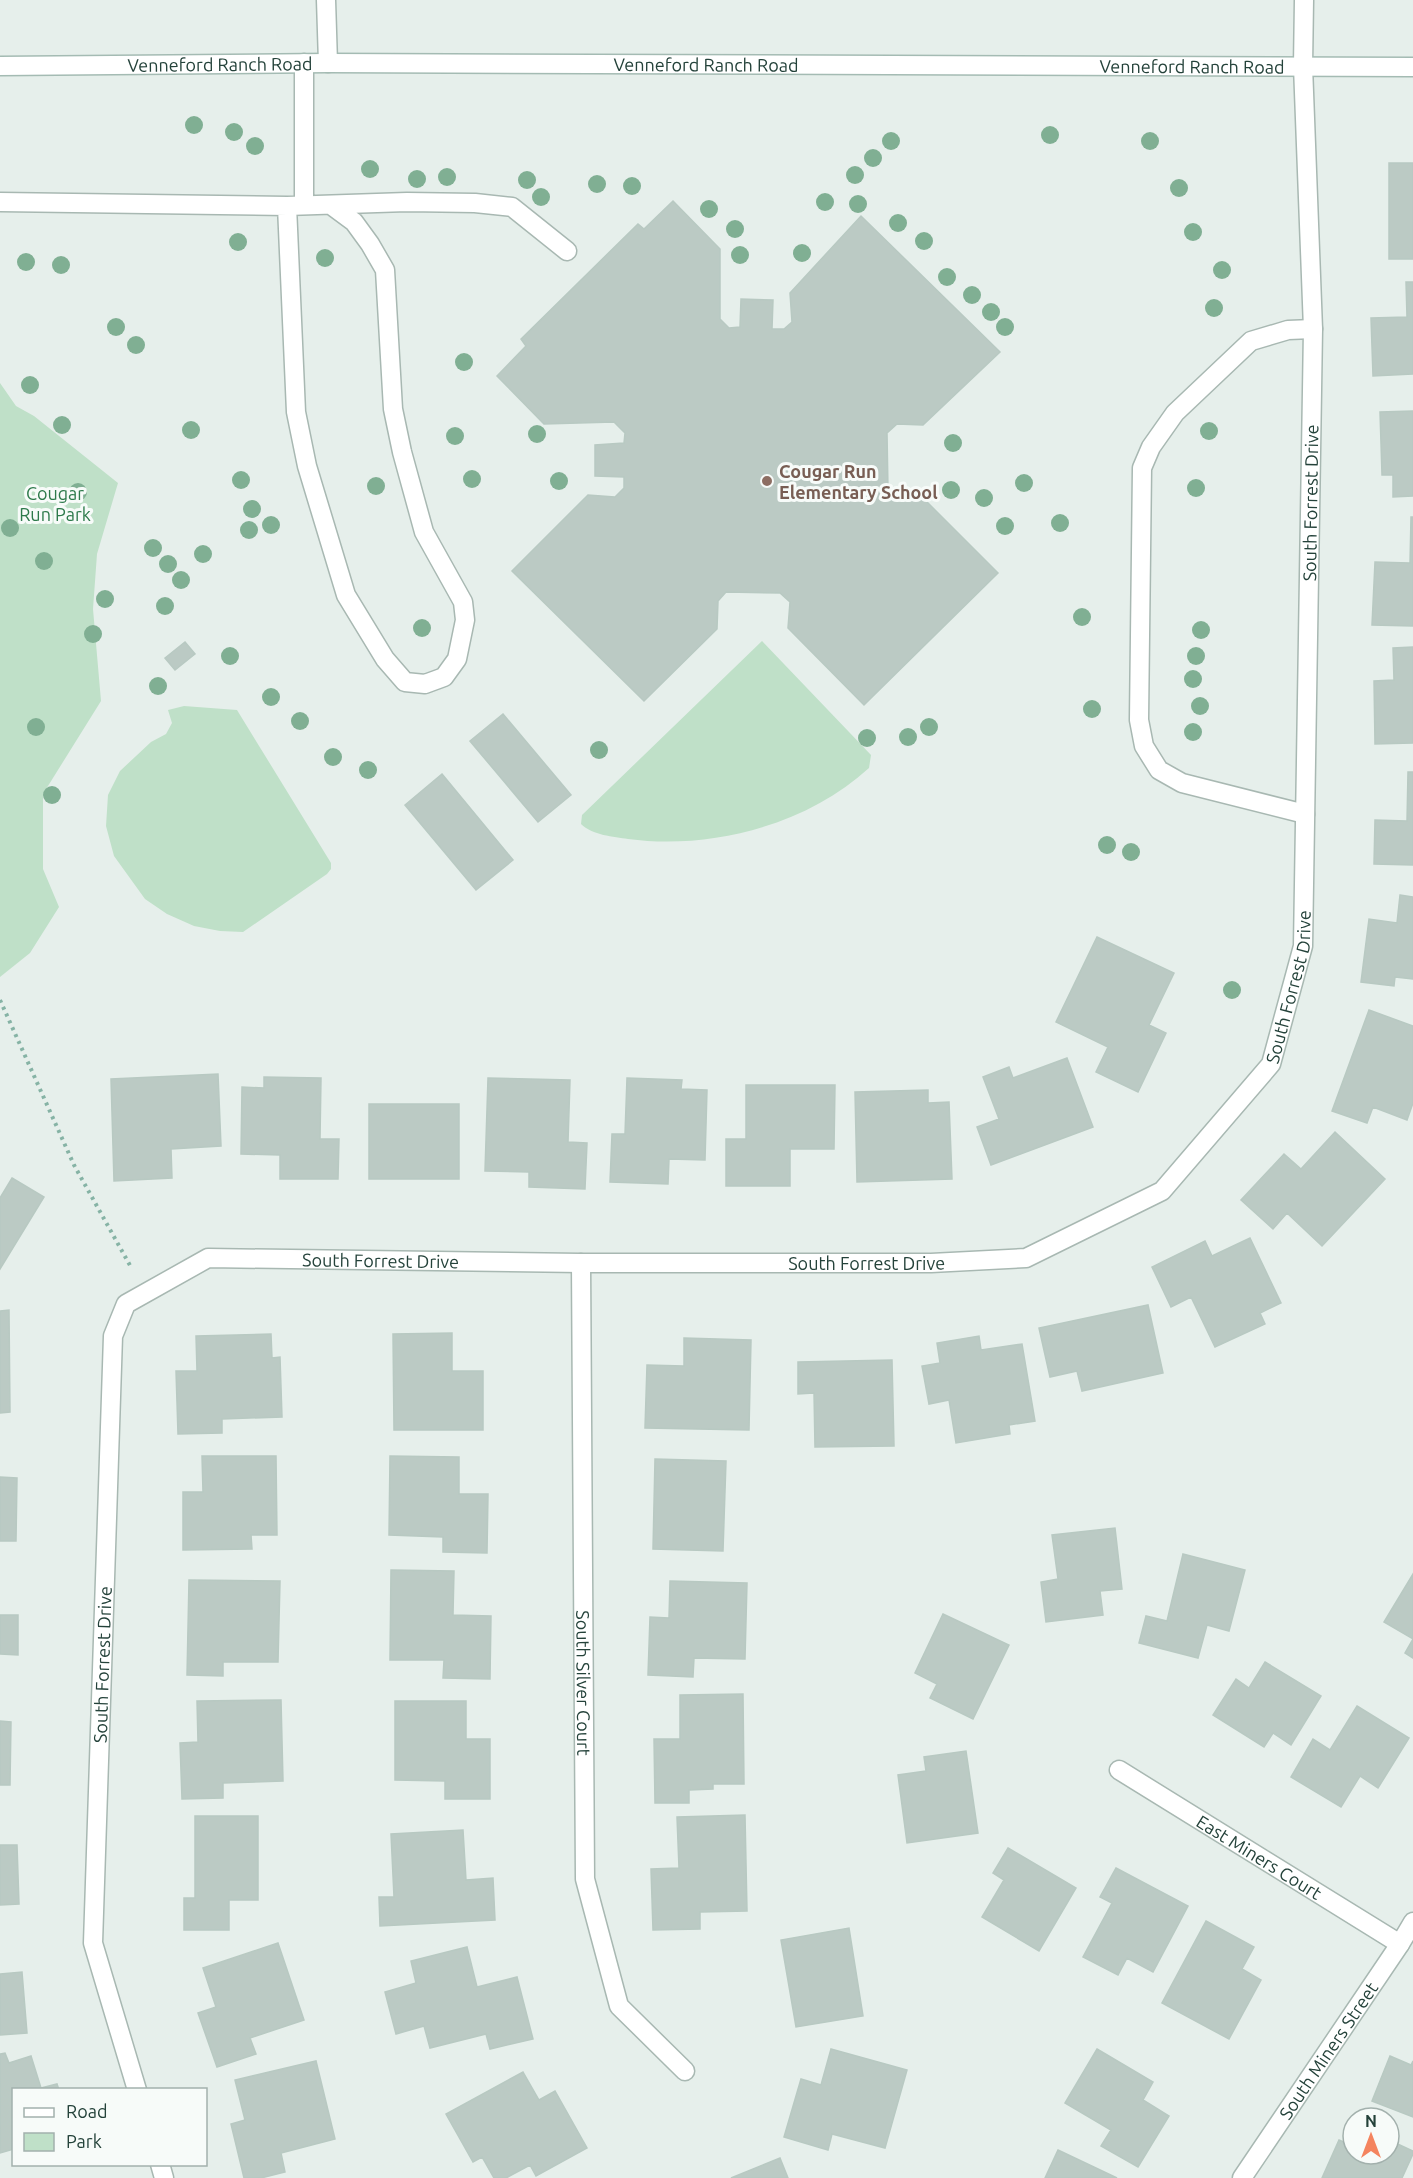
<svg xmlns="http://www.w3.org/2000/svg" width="1413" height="2178" font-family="Ubuntu,sans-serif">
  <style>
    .green { fill: #bfe0c8 }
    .building { fill: #bbcac4; stroke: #b8c9c2; stroke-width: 1.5 }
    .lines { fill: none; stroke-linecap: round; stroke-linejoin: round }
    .lane-casing { stroke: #a8b8b2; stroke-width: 21 }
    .street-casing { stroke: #a8b8b2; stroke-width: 21 }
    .secondary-casing { stroke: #a4bbb3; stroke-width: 21 }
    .path { stroke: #86b3a5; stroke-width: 4; stroke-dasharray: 3 4.5; stroke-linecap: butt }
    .lane { stroke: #fff; stroke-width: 18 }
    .street { stroke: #fff; stroke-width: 18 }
    .secondary { stroke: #fff; stroke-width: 18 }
    .tree { fill: #80af93 }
    .education-dot { fill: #8d6e63; stroke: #f7fbf9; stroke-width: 2 }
    .labels { text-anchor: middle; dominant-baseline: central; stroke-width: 6; stroke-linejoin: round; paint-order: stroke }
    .street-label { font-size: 18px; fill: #24423a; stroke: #f7fbf9 }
    .education-label { font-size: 18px; font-weight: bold; fill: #785e54; stroke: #f7fbf9; text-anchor: start }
    .park-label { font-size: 18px; fill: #2d7a4b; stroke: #f7fbf9 }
  </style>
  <rect width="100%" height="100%" fill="#e6efeb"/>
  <!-- green -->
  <path class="green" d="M0,383L16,406L34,416L118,483L97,554L93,609L101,701L43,794V869L59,907L30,953L0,977Z
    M762,641L871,755L869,768C807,825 711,850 628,839C614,837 592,835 581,824L582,815Z
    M184,706L237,710L331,863V869L327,874L243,932L220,931L194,926L167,914L145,899L114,856L106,826L108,795L120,771L151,742L166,734L172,723L168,710Z"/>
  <!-- building -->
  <path class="building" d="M1389,163H1413V259H1389Z
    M673,201L720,249V319L729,328L740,327L741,299L773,300L772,329H784L792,322L790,293L861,216L1000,352L923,425L897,424L887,433L888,490L898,497L921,496L998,573L864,705L788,628L790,602L780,593L726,592L718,601L717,629L644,701L512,571L588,495L615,497L624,488V477L595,476V445L624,443L625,433L614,422L544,424L497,376L526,346L521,339L638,224L644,229Z
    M1406,282H1413V374L1373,376L1371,318L1407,317Z
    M1413,411V496L1393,497V475H1382L1380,412Z
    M1411,517H1413V626L1372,625L1375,562L1410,563Z
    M185,642L195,654L175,670L165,658Z
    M1413,647V743L1375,744L1374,681L1394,680L1393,648Z
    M503,714L571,795L538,822L470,741Z
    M1408,772H1413V865L1374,864L1375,820L1407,821Z
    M442,774L513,860L476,890L405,805Z
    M1400,895L1413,897V979L1395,977L1394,986L1361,982L1369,919L1397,923Z
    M1097,937L1174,973L1149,1025L1166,1033L1138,1092L1096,1072L1108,1047L1056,1022Z
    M1369,1010L1413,1026V1103L1407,1120L1373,1107L1367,1123L1332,1111Z
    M1067,1058L1093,1127L991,1165L977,1127L999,1119L983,1077L1009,1067L1013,1078Z
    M218,1074L221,1146L171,1149L172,1178L114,1181L111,1079Z
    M264,1077L321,1078L320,1139H339L338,1179H280V1155L241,1154L242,1087L264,1088Z
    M488,1078L570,1080L568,1142L587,1143L585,1189L529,1187V1172L485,1171Z
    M627,1078L682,1080L681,1089L707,1090L705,1160L669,1159L668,1184L610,1182L612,1134H625Z
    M746,1085H835L834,1149H790V1186H726V1139H746Z
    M928,1090V1103L949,1102L952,1179L857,1182L855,1092Z
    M369,1104H459V1179H369Z
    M1335,1132L1385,1179L1322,1246L1287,1213L1273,1229L1241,1200L1284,1154L1301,1169Z
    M12,1178L44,1197L0,1269V1198Z
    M1250,1238L1281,1303L1260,1313L1265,1324L1215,1347L1191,1297L1171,1307L1152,1267L1205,1241L1212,1256Z
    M1148,1305L1163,1373L1082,1391L1077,1371L1050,1377L1039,1328Z
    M9,1310L10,1412L0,1413V1311Z
    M452,1333V1371H483V1430H394L393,1334Z
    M271,1334L272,1358L280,1357L282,1417L222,1419V1433L178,1434L176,1371H197L196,1336Z
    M979,1336L981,1350L1022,1344L1035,1421L1009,1425L1010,1434L956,1443L949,1400L929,1404L922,1366L940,1363L937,1343Z
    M684,1338L751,1340L749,1430L645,1428L647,1365L684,1366Z
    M892,1360L894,1446L815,1447L814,1393L798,1394V1362Z
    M202,1456H276L277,1535H251L252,1549L183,1550V1492H203Z
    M390,1456L459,1457V1494H488L487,1553L443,1552V1537L389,1535Z
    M655,1459L726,1461L723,1551L653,1549Z
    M0,1477L17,1478L16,1541H0Z
    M1115,1528L1122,1589L1100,1591L1103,1615L1046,1622L1041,1582L1058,1579L1052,1535Z
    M1183,1554L1245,1570L1229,1631L1207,1625L1198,1658L1139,1643L1146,1616L1167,1621Z
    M391,1570L454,1571L453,1615L491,1616L490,1679L443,1678L444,1660H390Z
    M1413,1574V1639L1384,1622Z
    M189,1580L280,1581L278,1662H223V1676L187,1675Z
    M670,1581L747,1583L745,1659L694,1658L693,1677L648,1675L650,1617L669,1618Z
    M943,1614L1009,1645L973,1719L930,1698L937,1684L915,1673Z
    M0,1615H18V1655L0,1654Z
    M1413,1639V1658L1405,1653Z
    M1265,1662L1321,1696L1291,1745L1273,1733L1264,1747L1213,1715L1236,1679L1249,1688Z
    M743,1694L744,1784H713V1789L689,1790V1803H655L654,1739H680V1695Z
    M281,1700L283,1781L223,1783V1798L182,1799L180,1743L198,1742L197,1701Z
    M395,1701H466V1739H490V1799H445V1781L395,1780Z
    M1357,1706L1409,1738L1378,1788L1360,1776L1341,1807L1291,1777L1313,1739L1330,1750Z
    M0,1721L11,1722L10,1785H0Z
    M966,1751L978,1833L907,1843L898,1775L926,1771L924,1757Z
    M745,1815L747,1911L700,1912V1929L653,1930L651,1869L679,1868L677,1817Z
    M195,1816H258V1900H229V1930H184V1898H195Z
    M463,1830L466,1880L493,1878L495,1920L380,1926L379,1897H394L391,1834Z
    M0,1845H17L19,1904L0,1905Z
    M1008,1848L1076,1888L1039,1951L982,1917L1004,1880L993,1873Z
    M1116,1868L1188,1906L1153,1972L1127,1958L1118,1975L1083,1957L1112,1903L1100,1897Z
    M1206,1921L1254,1947L1242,1969L1261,1980L1229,2039L1162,2003Z
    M849,1928L863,2016L796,2027L781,1940Z
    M278,1943L304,2020L250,2038L256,2054L217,2067L198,2013L216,2007L203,1968Z
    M467,1947L477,1987L517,1977L533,2039L490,2049L486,2034L430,2048L424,2026L396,2034L385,1992L416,1983L411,1961Z
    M22,1972L27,2033L0,2035V1974Z
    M831,2049L907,2070L885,2148L832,2134L828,2150L784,2137L801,2079L821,2085Z
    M1097,2049L1153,2082L1143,2100L1169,2116L1138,2167L1101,2146L1111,2130L1065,2103Z
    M5,2053L9,2063L31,2056L41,2088L57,2084L59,2090H14V2149L0,2153V2054Z
    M1390,2056L1411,2065L1413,2061V2117L1372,2101Z
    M316,2061L335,2139L281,2153L285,2172L261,2178H244L231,2124L245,2120L235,2080Z
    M523,2072L539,2100L555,2091L587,2148L536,2176L530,2165L506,2178H494L482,2157L473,2162L446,2114Z
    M1339,2140L1353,2146V2154H1389V2140L1413,2151V2154L1402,2178H1322Z
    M1058,2150L1117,2178H1045Z
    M780,2158L788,2178H731Z"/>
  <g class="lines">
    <defs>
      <path id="lane" d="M304,63V205
        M0,202L287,206L407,202L475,203L512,207L567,251
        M287,206L296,412L307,466L346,595L385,659L405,682L425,684L444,677L457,659L465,620L463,602L424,532L402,452L393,409L385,270L370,244L354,222L331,205
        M1305,814L1182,783L1159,770L1144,746L1139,720L1142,468L1151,447L1175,413L1251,341L1288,330L1313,329"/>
      <g id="street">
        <path d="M326,0L328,63"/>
        <path id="s1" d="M581,1263L585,1879L619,2006L685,2071"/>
        <path id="s2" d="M1119,1770L1400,1944"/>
        <path id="s3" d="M137,2090L93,1943L113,1336L126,1304L208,1258L581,1263H931L1026,1258L1162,1191L1271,1064L1303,946L1313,329L1303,66L1304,0"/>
        <path d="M160,2164L164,2178"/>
        <path id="s4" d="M1242,2178L1400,1944L1413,1922"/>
      </g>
      <g id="secondary">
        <path id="s5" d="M0,66L328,63L1413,67"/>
      </g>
    </defs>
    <!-- lane casing -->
    <use href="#lane" class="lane-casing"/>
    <!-- street casing -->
    <use href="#street" class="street-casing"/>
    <!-- secondary casing -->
    <use href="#secondary" class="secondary-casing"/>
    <!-- path -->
    <path class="path" d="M0,1000L74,1165L132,1269"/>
    <!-- lane -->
    <use href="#lane" class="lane"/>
    <!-- street -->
    <use href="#street" class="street"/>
    <!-- secondary -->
    <use href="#secondary" class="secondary"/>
  </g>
  <!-- trees -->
  <g class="tree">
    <circle cx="194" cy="125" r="9"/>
    <circle cx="234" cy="132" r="9"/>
    <circle cx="1050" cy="135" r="9"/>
    <circle cx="891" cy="141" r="9"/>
    <circle cx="1150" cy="141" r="9"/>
    <circle cx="255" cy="146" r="9"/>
    <circle cx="873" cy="158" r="9"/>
    <circle cx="370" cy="169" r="9"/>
    <circle cx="855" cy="175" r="9"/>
    <circle cx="447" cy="177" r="9"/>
    <circle cx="417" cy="179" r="9"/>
    <circle cx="527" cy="180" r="9"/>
    <circle cx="597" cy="184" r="9"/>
    <circle cx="632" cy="186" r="9"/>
    <circle cx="1179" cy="188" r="9"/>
    <circle cx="541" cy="197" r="9"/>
    <circle cx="825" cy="202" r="9"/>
    <circle cx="858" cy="204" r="9"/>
    <circle cx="709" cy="209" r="9"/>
    <circle cx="898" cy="223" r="9"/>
    <circle cx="735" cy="229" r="9"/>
    <circle cx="1193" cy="232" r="9"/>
    <circle cx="924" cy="241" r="9"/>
    <circle cx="238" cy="242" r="9"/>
    <circle cx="802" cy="253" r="9"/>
    <circle cx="740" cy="255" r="9"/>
    <circle cx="325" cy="258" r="9"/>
    <circle cx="26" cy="262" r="9"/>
    <circle cx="61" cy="265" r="9"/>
    <circle cx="1222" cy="270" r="9"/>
    <circle cx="947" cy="277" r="9"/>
    <circle cx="972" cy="295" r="9"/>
    <circle cx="1214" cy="308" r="9"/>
    <circle cx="991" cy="312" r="9"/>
    <circle cx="116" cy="327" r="9"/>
    <circle cx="1005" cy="327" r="9"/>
    <circle cx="136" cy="345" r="9"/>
    <circle cx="464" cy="362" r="9"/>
    <circle cx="30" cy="385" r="9"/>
    <circle cx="62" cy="425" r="9"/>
    <circle cx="191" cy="430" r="9"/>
    <circle cx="1209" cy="431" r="9"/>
    <circle cx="537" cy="434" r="9"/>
    <circle cx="455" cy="436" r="9"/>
    <circle cx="953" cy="443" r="9"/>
    <circle cx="472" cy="479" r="9"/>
    <circle cx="241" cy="480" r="9"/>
    <circle cx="559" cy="481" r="9"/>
    <circle cx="1024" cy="483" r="9"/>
    <circle cx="376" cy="486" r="9"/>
    <circle cx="1196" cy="488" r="9"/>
    <circle cx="951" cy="490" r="9"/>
    <circle cx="78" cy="492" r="9"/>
    <circle cx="984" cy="498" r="9"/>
    <circle cx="252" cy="509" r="9"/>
    <circle cx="1060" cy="523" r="9"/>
    <circle cx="271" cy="525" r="9"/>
    <circle cx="1005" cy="526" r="9"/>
    <circle cx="10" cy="528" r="9"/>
    <circle cx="249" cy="530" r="9"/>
    <circle cx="153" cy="548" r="9"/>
    <circle cx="203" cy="554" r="9"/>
    <circle cx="44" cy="561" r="9"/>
    <circle cx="168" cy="564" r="9"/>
    <circle cx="181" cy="580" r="9"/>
    <circle cx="105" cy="599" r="9"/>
    <circle cx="165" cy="606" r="9"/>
    <circle cx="1082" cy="617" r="9"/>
    <circle cx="422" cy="628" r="9"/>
    <circle cx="1201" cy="630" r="9"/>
    <circle cx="93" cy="634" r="9"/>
    <circle cx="230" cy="656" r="9"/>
    <circle cx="1196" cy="656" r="9"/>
    <circle cx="1193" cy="679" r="9"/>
    <circle cx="158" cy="686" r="9"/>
    <circle cx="271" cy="697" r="9"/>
    <circle cx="1200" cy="706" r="9"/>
    <circle cx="1092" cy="709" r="9"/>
    <circle cx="300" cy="721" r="9"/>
    <circle cx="36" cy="727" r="9"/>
    <circle cx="929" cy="727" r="9"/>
    <circle cx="1193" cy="732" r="9"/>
    <circle cx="908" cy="737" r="9"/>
    <circle cx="867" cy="738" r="9"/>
    <circle cx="599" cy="750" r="9"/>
    <circle cx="333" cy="757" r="9"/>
    <circle cx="368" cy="770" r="9"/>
    <circle cx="52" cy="795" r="9"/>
    <circle cx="1107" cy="845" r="9"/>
    <circle cx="1131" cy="852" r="9"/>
    <circle cx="1232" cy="990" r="9"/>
  </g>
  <!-- markers -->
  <circle class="education-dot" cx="767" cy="481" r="6"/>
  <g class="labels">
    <!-- street labels -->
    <g class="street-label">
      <text stroke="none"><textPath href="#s5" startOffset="220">Venneford Ranch Road</textPath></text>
      <text stroke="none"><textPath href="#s5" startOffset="706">Venneford Ranch Road</textPath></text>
      <text stroke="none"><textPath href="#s5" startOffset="1192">Venneford Ranch Road</textPath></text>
      <text stroke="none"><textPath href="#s3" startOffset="2592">South Forrest Drive</textPath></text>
      <text stroke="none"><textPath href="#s3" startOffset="2106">South Forrest Drive</textPath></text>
      <text stroke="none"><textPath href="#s3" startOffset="1062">South Forrest Drive</textPath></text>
      <text stroke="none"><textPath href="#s3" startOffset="1548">South Forrest Drive</textPath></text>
      <text stroke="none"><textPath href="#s3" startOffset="432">South Forrest Drive</textPath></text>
      <text stroke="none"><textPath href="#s1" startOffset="420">South Silver Court</textPath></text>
      <text stroke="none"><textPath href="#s2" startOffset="165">East Miners Court</textPath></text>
      <text stroke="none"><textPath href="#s4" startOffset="154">South Miners Street</textPath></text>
    </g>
    <!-- education labels -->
    <g class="education-label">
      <text x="779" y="471">Cougar Run<tspan x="779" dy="21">Elementary School</tspan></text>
    </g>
    <!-- park labels -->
    <g class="park-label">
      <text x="55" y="493">Cougar<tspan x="55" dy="21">Run Park</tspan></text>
    </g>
  </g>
  <!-- legend -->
  <rect x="12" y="2088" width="195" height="78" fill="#f7fbf9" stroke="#a3b1ad" stroke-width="1.5"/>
  <rect x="24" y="2108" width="30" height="9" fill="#ffffff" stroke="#a3b1ad" stroke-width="1.5"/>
  <text x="66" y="2118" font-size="18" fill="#24423a">Road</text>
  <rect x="24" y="2133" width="30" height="18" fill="#bfe0c8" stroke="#a3b1ad" stroke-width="1.5"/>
  <text x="66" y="2148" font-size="18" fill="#24423a">Park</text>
  <!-- north arrow -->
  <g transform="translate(1371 2136)"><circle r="28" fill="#f7fbf9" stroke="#a3b1ad" stroke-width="1.5"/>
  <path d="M0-4.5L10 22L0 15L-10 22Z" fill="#f4845f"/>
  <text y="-9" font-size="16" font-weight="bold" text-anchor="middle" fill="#24423a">N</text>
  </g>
</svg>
